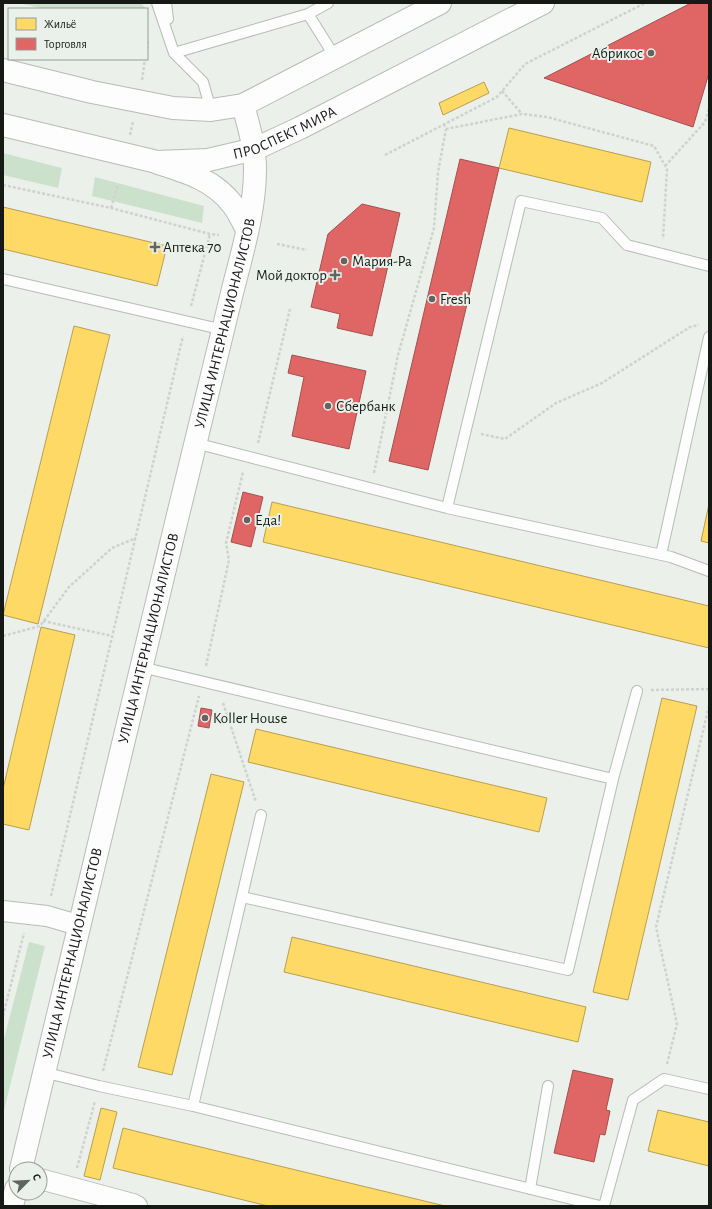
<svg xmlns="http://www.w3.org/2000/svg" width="712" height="1209" font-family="'Alegreya Sans',sans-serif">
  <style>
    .green { fill: #cce1cc }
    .homes { fill: #ffd966; stroke: #b99f4e }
    .shops { fill: #e06666; stroke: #a44f4e }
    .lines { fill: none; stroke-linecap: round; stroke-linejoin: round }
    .service-casing { stroke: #b8bcb8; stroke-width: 12 }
    .minor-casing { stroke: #b8bcb8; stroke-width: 22 }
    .tertiary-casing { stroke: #b8bcb8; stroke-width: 24 }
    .primary-casing { stroke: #b8bcb8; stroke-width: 24 }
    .path { stroke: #d0d1d0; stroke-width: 2.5; stroke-dasharray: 3 2; stroke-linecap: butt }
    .service { stroke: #fcfdfc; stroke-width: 10 }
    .minor { stroke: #fcfdfc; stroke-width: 20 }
    .tertiary { stroke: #fcfdfc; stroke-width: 22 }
    .primary { stroke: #fcfdfc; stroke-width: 22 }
    .poi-dot { fill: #616461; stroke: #eaf1ea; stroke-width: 1.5 }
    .labels { text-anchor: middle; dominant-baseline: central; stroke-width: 4; stroke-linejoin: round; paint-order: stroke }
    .poi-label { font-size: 15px; fill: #171917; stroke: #eaf1ea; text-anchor: start }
    .street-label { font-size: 15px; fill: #171917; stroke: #eaf1ea }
  </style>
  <rect width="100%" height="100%" fill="#ebf0eb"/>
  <!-- green -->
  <path class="green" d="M18,3H141L146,9H45Z
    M3,153L62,168L58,188L3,175Z
    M95,177L204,206L202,223L92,196Z
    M29,942L45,946L3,1114V1043Z"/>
  <!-- homes -->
  <path class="homes" d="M484,82L489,93L443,115L439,103Z
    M509,128L651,162L642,202L499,168Z
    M3,207L167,246L157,286L3,249Z
    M74,326L110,335L38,624L3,615Z
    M272,502L709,606V648L263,542Z
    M709,504V543L701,541Z
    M41,627L75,635L29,830L3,824V789Z
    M662,698L697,706L628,1000L593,992Z
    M256,729L547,798L539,832L248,762Z
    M211,774L244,782L172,1075L138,1067Z
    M292,937L586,1007L578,1042L284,972Z
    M101,1108L117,1112L100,1180L84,1176Z
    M658,1110L709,1122V1166L648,1151Z
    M123,1128L155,1136L445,1206H268L113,1168Z"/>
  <!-- shops -->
  <path class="shops" d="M691,3H709V73L693,127L544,78Z
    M460,159L499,168L428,470L389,461Z
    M362,204L400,213L372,336L337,328L340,314L311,307L328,234Z
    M292,355L366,371L349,449L292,436L304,377L288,373Z
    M243,492L263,497L251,547L231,542Z
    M201,708L212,710L209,728L198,726Z
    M573,1070L613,1079L606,1110L610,1111L605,1135L600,1134L594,1162L554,1153Z"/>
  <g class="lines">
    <defs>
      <path id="service" d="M157,3L174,53L203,82L211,110
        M166,3L168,19
        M308,14L328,3
        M174,53L308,14L335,57
        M3,279L224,330
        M195,443L447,508L671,557L709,571
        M447,508L521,201L602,218L627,245L709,266
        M661,555L709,337
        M141,667L613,779
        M242,897L568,970L613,779L637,691
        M43,1072L99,1086L193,1106L600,1206
        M193,1106L261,815
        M530,1189L548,1086
        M604,1206L633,1100L664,1079L709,1089"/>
      <path id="minor" d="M3,911L47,916L78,925
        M40,1179L133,1204L137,1206"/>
      <g id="tertiary">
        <path d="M158,163C187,172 214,180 233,205C239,213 243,222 247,230"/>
        <path id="s1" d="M21,1169C71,953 124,738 176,523C194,446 214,370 232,293C242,253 255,211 255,169C255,147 249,127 243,105"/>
        <path d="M12,1206L16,1189"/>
      </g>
      <g id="primary">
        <path d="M3,70L92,92L173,108L211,110L243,105L440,3"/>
        <path id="s2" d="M3,125L157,162L208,160L255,149L300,128L543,3"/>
      </g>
    </defs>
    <!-- service casing -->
    <use href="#service" class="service-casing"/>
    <!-- minor casing -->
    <use href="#minor" class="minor-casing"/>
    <!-- tertiary casing -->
    <use href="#tertiary" class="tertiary-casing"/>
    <!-- primary casing -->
    <use href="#primary" class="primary-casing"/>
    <!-- path -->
    <path class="path" d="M147,49L148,42
      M142,80L145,59
      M502,91L522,114
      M444,124L446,129L522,114L547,117L654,146L667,169L663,239
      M130,135L133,122
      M385,155L497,97L525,64L645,3
      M665,166L705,122L709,109
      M3,185L111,208L210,234L219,235
      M111,208L118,184
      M277,244L307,250
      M191,306L210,234
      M481,434L505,439L556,403L602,383L690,327L699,325
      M258,443L290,309
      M374,473L398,355L434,228L438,172L446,129
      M43,621L112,636
      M3,636L40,626L69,587L112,548L136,538
      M206,666L229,560L226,543L243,472
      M651,690L709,689
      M223,703L256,802
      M51,896L183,336
      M3,1016L24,933
      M667,1064L677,1024L656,927L709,706
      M103,1071L199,696
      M77,1168L95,1101"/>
    <!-- service -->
    <use href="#service" class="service"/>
    <!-- minor -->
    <use href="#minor" class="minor"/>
    <!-- tertiary -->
    <use href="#tertiary" class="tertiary"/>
    <!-- primary -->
    <use href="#primary" class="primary"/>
  </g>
  <!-- markers -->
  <g class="poi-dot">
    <circle cx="651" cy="53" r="4"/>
    <path d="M153 241h4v4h4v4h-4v4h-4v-4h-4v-4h4z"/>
    <circle cx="344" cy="261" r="4"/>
    <path d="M333 269h4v4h4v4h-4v4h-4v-4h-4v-4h4z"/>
    <circle cx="432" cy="299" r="4"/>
    <circle cx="328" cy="406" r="4"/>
    <circle cx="247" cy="520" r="4"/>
    <circle cx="205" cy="718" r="4"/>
  </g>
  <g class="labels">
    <!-- poi labels -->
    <g class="poi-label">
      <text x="643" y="53" text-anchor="end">Абрикос</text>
      <text x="163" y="247">Аптека 70</text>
      <text x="352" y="261">Мария-Ра</text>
      <text x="327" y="275" text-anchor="end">Мой доктор</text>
      <text x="440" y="299">Fresh</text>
      <text x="336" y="406">Сбербанк</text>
      <text x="255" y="520">Еда!</text>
      <text x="213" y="718">Koller House</text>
    </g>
    <!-- street labels -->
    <g class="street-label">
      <text stroke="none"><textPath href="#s2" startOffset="291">ПРОСПЕКТ МИРА</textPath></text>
      <text stroke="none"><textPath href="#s1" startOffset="870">УЛИЦА ИНТЕРНАЦИОНАЛИСТОВ</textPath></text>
      <text stroke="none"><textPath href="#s1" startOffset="546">УЛИЦА ИНТЕРНАЦИОНАЛИСТОВ</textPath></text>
      <text stroke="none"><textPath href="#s1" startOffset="222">УЛИЦА ИНТЕРНАЦИОНАЛИСТОВ</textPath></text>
    </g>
  </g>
  <!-- border -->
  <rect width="712" height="1209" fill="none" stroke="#171917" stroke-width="8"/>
  <!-- legend -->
  <rect x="8" y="8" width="140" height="52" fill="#eaf1ea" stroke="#969b96"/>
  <rect x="16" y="18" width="20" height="12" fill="#ffd966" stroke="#969b96"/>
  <text x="44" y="28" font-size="12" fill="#171917">Жильё</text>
  <rect x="16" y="38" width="20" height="12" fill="#e06666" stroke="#969b96"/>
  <text x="44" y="48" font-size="12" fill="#171917">Торговля</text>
  <!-- north arrow -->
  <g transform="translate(28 1181) rotate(66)"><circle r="19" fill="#eaf1ea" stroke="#969b96"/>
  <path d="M0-3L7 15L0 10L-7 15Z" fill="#616461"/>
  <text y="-6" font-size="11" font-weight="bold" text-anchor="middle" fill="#171917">С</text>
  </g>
</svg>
